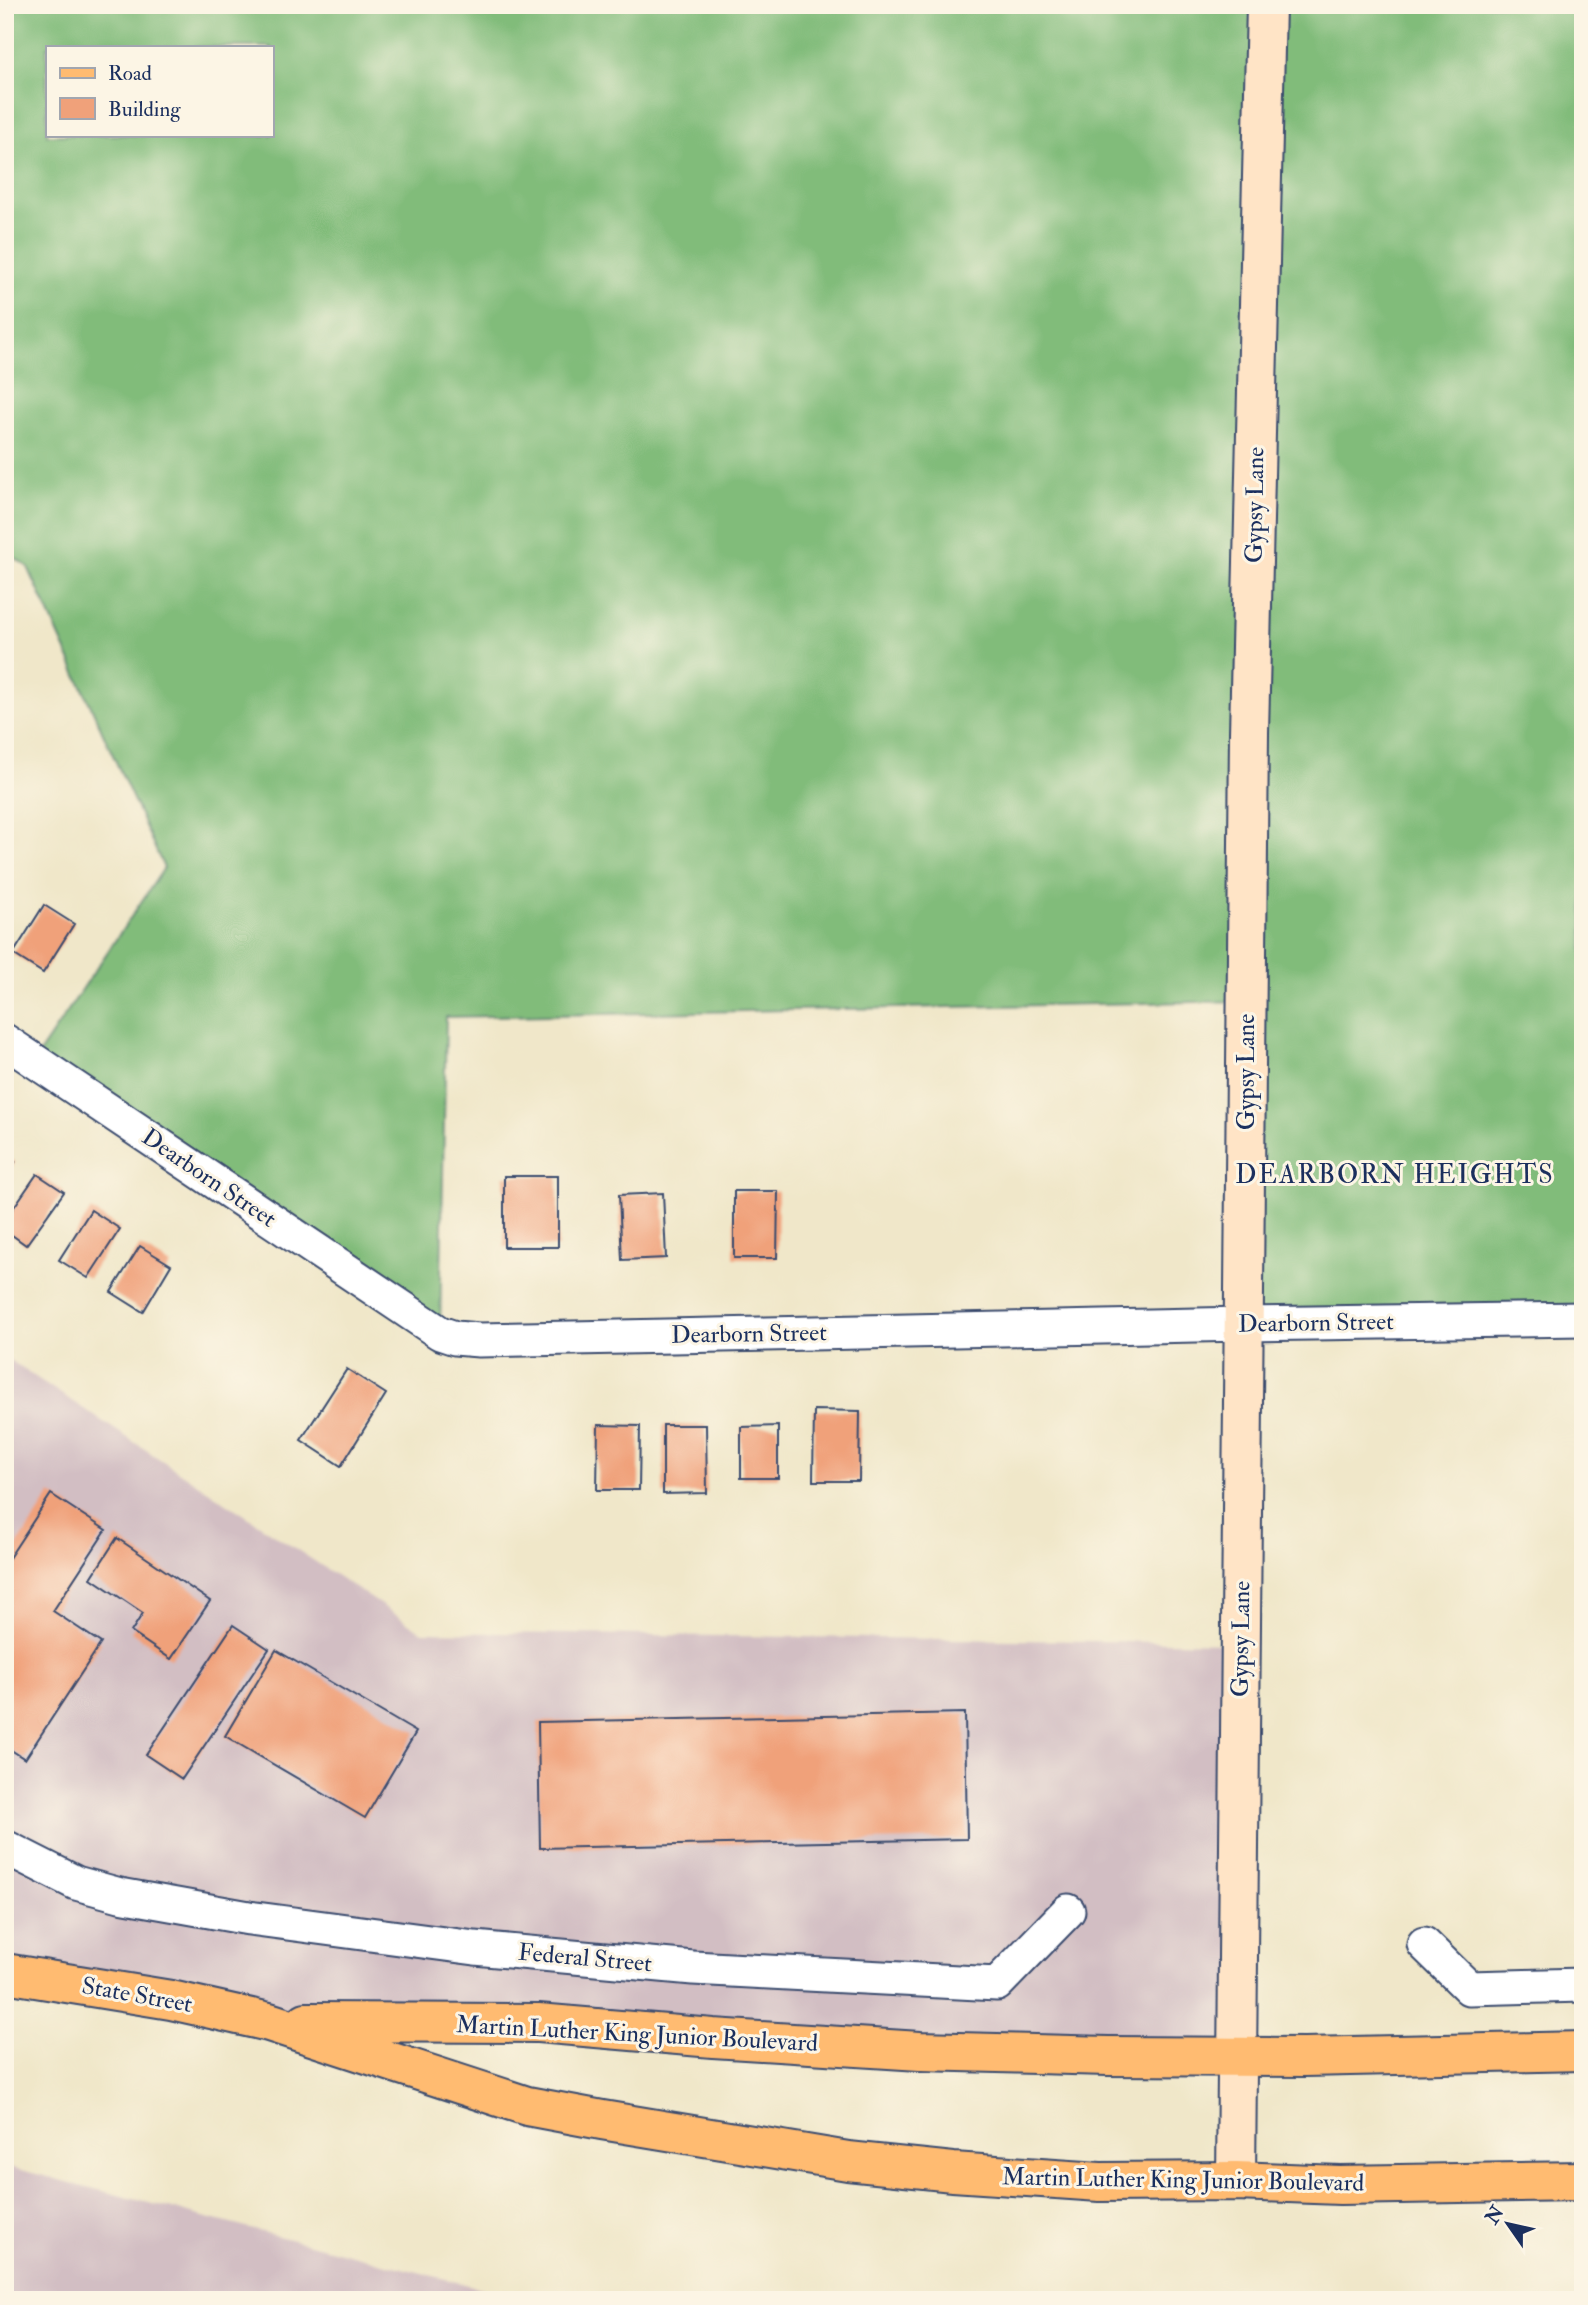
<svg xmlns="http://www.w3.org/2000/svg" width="1588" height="2305" font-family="'IM FELL Double Pica',serif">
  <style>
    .industrial { fill: #d2bec3 }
    .forest { fill: #81bc7a; stroke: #4e766c; stroke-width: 2; fill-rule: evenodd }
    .building { fill: #f0a17a }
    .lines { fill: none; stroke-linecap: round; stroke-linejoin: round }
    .street-casing { stroke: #3b4b6e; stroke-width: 37 }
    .secondary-casing { stroke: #3b4b6e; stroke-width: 42 }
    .primary-casing { stroke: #3b4b6e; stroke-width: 42 }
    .street { stroke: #fff; stroke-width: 33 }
    .secondary { stroke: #ffe4c6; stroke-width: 38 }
    .primary { stroke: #ffbb71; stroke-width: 38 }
    .labels { text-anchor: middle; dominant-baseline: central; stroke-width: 6; stroke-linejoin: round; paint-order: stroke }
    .street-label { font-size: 24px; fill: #1b2f5e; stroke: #fcf5e5 }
    .neighbourhood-label { font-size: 26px; letter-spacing: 2px; fill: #1b2f5e; stroke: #fcf5e5 }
  </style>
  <rect width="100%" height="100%" fill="#fcf5e5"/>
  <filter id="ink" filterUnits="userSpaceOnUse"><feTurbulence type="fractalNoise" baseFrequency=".0143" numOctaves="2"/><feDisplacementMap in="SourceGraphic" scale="14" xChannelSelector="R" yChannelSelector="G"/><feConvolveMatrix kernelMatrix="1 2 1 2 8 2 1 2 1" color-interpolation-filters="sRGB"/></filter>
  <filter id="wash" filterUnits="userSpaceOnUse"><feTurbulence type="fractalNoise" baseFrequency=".00686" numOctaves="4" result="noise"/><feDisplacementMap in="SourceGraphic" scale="28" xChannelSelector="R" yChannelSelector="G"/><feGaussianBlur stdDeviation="1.57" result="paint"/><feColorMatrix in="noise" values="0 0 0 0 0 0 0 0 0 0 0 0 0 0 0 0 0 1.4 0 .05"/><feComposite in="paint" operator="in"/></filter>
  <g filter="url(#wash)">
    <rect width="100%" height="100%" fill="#f0e7c9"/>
    <!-- industrial -->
    <path class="industrial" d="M5,1357L422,1632L1241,1643L1238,2056L269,2022L5,1973Z
      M5,2166L527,2300H5Z"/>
    <!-- forest -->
    <path class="forest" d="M5,5H1583V1319L1244,1324L1246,1001L446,1017L440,1333L34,1061L164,868L28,567L5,551ZM47,47H271V135H47Z"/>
    <g id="blocks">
      <!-- building -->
      <path class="building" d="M44,905L74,924L43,973L13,954Z
        M5,1156L15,1162L5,1177Z
        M37,1174L64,1192L26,1245L5,1230V1220Z
        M504,1176H558V1247H504Z
        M734,1191H778L777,1258H734Z
        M663,1193L666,1258L622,1260L619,1195Z
        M91,1210L120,1229L88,1278L59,1260Z
        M140,1246L171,1265L143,1312L111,1292Z
        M347,1369L386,1394L341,1466L301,1440Z
        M814,1410L860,1411L859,1481H813Z
        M598,1425L640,1426L639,1490H597Z
        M663,1425H706L707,1493L663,1494Z
        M778,1426V1478H741V1427Z
        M51,1494L106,1530L53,1611L101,1643L25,1759L5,1746V1564Z
        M117,1538L210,1601L171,1659L131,1632L143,1613L91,1578Z
        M233,1625L269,1649L182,1779L146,1755Z
        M276,1650L416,1732L365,1818L225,1736Z
        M965,1713L967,1839L540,1848L538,1722Z"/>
    </g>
  </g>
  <g filter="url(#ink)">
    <use href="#blocks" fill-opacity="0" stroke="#3b4b6e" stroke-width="2"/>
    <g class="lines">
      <defs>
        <path id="street" d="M5,1041L440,1333L455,1338L479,1340L1244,1324L1583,1319
          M5,1847L76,1883L120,1895L249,1918L475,1948L693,1968L997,1984L1068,1911
          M1424,1944L1469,1988L1583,1985"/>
        <path id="secondary" d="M1236,2181L1249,733L1266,5"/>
        <path id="primary" d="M5,1973L171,2000L269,2022L527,2106L602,2120L848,2161L953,2172L1100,2182L1236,2181L1340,2185L1583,2181
          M306,2022L538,2023L713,2038L920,2051L1108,2056L1304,2057L1583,2051"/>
      </defs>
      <!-- street casing -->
      <use href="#street" class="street-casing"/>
      <!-- secondary casing -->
      <use href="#secondary" class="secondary-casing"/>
      <!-- primary casing -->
      <use href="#primary" class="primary-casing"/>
      <!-- street -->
      <use href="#street" class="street"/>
      <!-- secondary -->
      <use href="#secondary" class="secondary"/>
      <!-- primary -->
      <use href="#primary" class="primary"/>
    </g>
  </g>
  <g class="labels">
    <!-- street labels -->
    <g class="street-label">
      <text transform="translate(1255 505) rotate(-89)">Gypsy Lane</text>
      <text transform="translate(1246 1072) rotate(-90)">Gypsy Lane</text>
      <text transform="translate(209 1178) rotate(34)">Dearborn Street</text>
      <text transform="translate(1316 1323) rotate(-1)">Dearborn Street</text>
      <text transform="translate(749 1334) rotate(-1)">Dearborn Street</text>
      <text transform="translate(1241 1639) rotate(-89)">Gypsy Lane</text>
      <text transform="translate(585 1958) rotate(5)">Federal Street</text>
      <text transform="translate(137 1995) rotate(10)">State Street</text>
      <text transform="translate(637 2034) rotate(3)">Martin Luther King Junior Boulevard</text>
      <text transform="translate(1183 2180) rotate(1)">Martin Luther King Junior Boulevard</text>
    </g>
    <!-- neighbourhood labels -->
    <g class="neighbourhood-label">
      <text x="1395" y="1175">DEARBORN HEIGHTS</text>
    </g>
  </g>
  <!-- margin -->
  <rect width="1588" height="2305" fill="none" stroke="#fcf5e5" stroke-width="28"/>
  <!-- legend -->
  <rect x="46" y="46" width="228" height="91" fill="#fcf5e5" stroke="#a2a6af" stroke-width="2"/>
  <rect x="60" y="68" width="35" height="10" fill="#ffbb71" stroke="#a2a6af" stroke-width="2"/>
  <text x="108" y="80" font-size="21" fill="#1b2f5e">Road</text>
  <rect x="60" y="98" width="35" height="21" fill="#f0a17a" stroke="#a2a6af" stroke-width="2"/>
  <text x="108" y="116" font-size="21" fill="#1b2f5e">Building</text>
  <!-- north arrow -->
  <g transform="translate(1508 2224) rotate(304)" stroke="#fcf5e5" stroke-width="5" paint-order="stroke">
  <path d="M0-5L12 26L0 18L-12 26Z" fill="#1b2f5e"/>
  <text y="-10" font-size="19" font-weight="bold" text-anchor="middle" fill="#1b2f5e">N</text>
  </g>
</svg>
